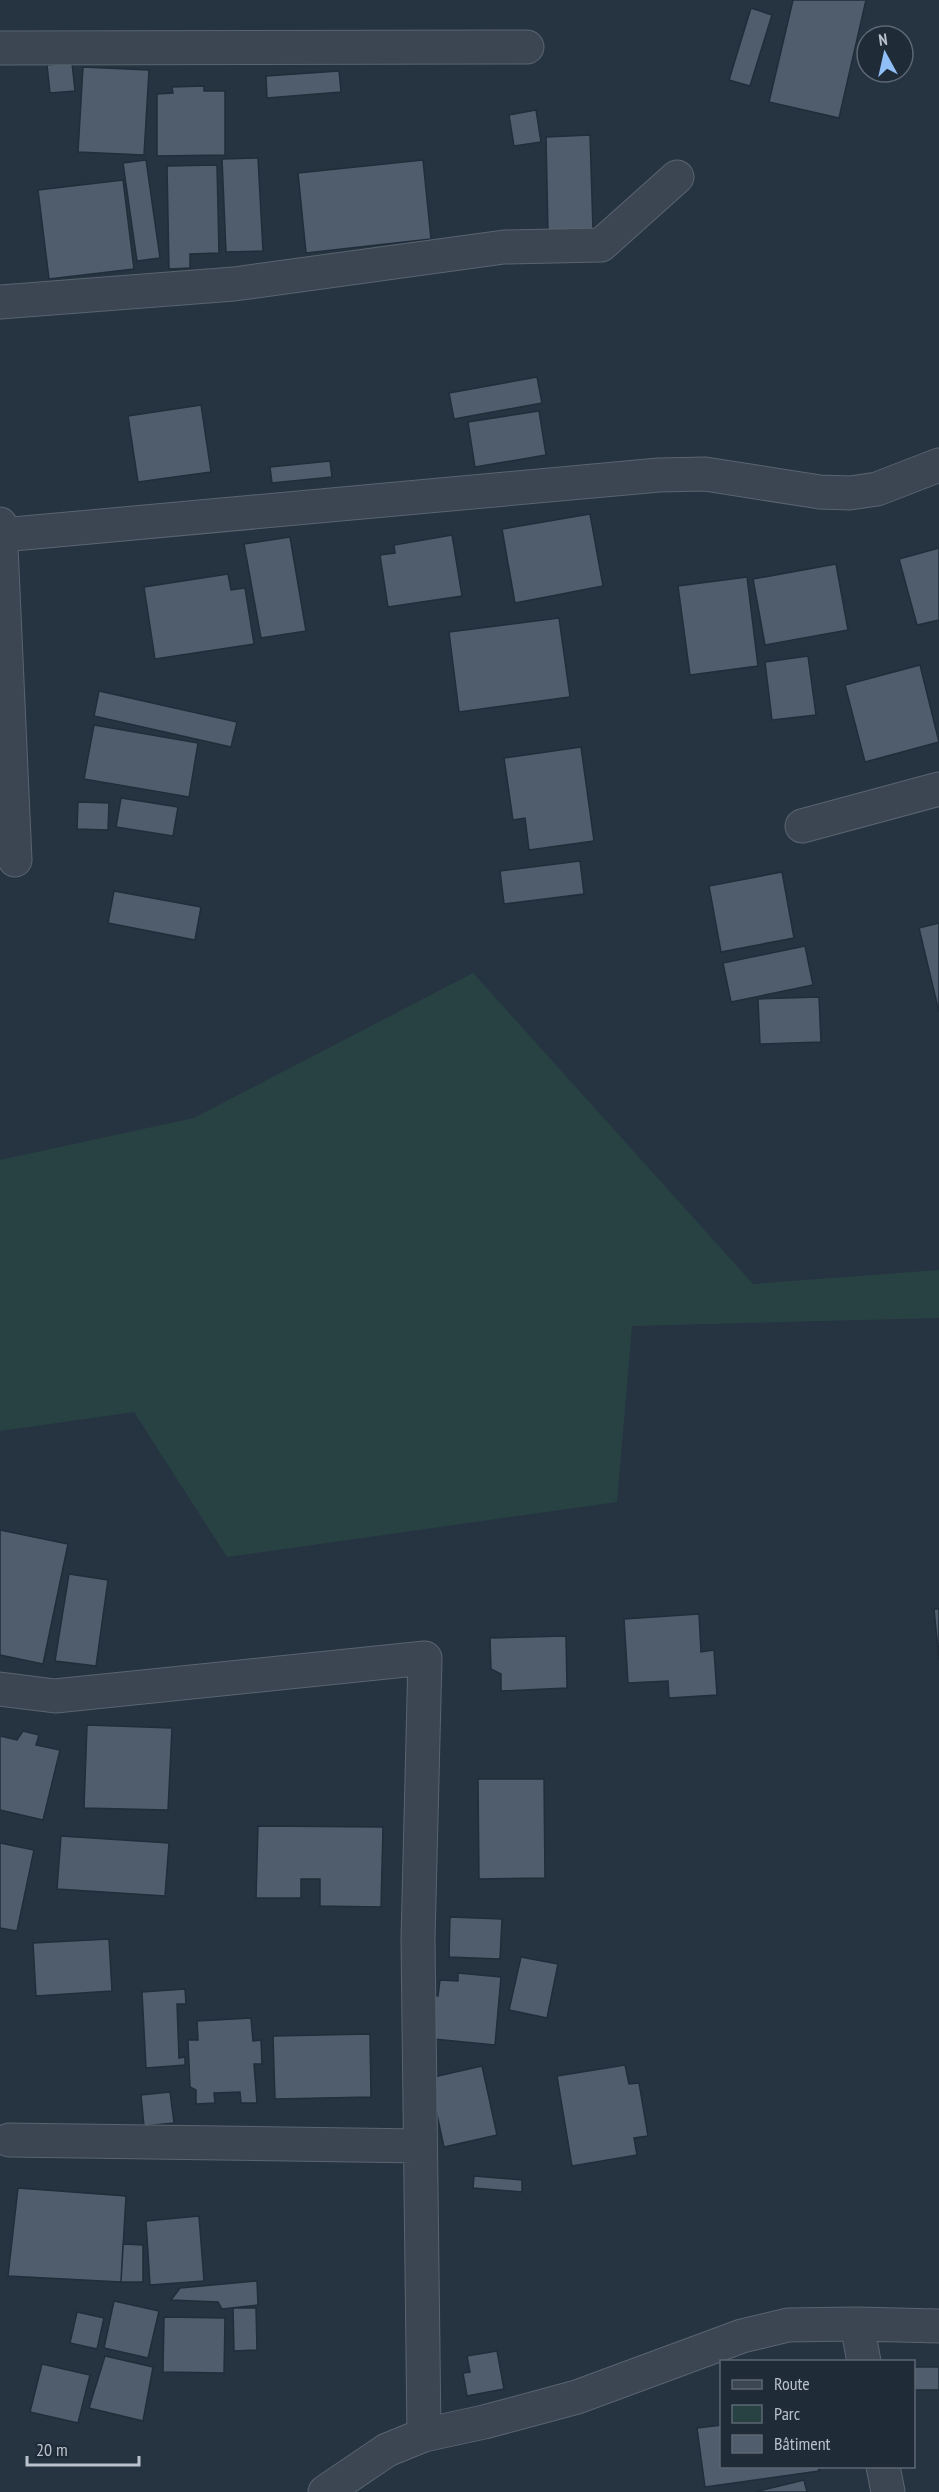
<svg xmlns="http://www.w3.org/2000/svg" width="939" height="2492" font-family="'PT Sans Narrow',sans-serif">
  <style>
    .green { fill: #284243 }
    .building { fill: #4f5d6d; stroke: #212d39; stroke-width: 1.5 }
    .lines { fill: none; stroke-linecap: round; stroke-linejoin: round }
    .minor-casing { stroke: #59646f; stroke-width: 35 }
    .minor { stroke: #3b4652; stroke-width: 33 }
  </style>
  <rect width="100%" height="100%" fill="#263442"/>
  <!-- green -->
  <path class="green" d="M473,973L753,1284L939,1270V1318L632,1326L617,1502L227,1557L134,1412L0,1431V1160L194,1118Z"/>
  <!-- building -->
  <path class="building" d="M793,0H866L839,118L769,102Z
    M751,8L772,15L750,86L729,80Z
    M72,63L75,91L50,93L47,65Z
    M83,67L149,70L144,155L78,152Z
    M339,71L341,92L267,98L266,76Z
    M204,86V91H225V155L157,156V94L173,93L172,87Z
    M536,110L541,142L514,146L509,115Z
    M590,135L593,230L548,232L546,137Z
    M258,158L263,251L226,252L222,159Z
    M146,160L160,258L137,261L123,163Z
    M423,160L431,239L306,253L298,173Z
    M217,165L219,253L190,254V268L169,269L167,166Z
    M123,180L134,269L49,279L38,190Z
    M537,377L542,403L454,419L449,393Z
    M201,405L211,472L138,482L128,416Z
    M539,411L546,455L475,467L468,422Z
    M330,461L332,477L272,483L270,467Z
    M590,514L603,586L515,603L502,529Z
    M452,535L462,596L388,607L380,555L395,553L394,545Z
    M290,537L306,631L261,638L244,544Z
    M939,548V620L917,625L899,559Z
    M836,564L848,630L765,645L753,579Z
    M228,574L231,590L245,588L254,644L155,659L144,587Z
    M747,577L758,666L690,675L678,586Z
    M559,618L570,697L459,712L449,632Z
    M808,656L816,715L772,720L765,662Z
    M920,665L939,742L865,762L845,685Z
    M99,691L237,722L231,747L94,716Z
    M94,725L198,743L189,797L84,779Z
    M581,747L594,841L529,850L525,818L513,820L504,758Z
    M121,798L178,807L173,836L116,827Z
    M78,802L109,803L108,830L77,829Z
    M580,861L584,894L504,904L500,871Z
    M782,872L794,938L721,952L709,886Z
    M114,891L201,907L195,940L108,923Z
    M939,923V1012L919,928Z
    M805,946L813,985L731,1002L723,963Z
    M819,997L821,1042L760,1044L758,999Z
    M0,1530L68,1544L43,1664L0,1655Z
    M69,1574L108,1580L96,1666L55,1661Z
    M934,1609H939V1660Z
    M699,1614L701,1652L714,1650L717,1695L669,1698L668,1681L628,1683L624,1619Z
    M566,1636L567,1688L501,1691V1674L491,1669L490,1638Z
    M87,1725L172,1728L168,1810L84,1808Z
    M23,1731L39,1735L36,1745L60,1750L43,1820L0,1810V1736L17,1740Z
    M478,1779H544L545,1878L479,1879Z
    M258,1826L383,1827L381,1907L320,1906V1879H301V1898H256Z
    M61,1836L169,1843L165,1896L57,1889Z
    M0,1843L34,1850L17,1931L0,1928Z
    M450,1917L502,1919L500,1959L449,1957Z
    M109,1939L112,1991L36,1996L33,1943Z
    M521,1957L558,1964L547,2018L509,2010Z
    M458,1973L501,1977L495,2045L423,2038L428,1995L438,1996L440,1980L458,1981Z
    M185,1989L186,2004H177L179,2058L185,2057V2065L146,2068L142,1992Z
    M251,2018L253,2041L261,2040L262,2064H254L257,2103H241L240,2092L214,2093L215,2103L196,2104V2090L190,2087L188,2040H198L197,2021Z
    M370,2034L371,2097L275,2099L273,2036Z
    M625,2065L629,2084L639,2083L648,2136L634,2138L637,2155L572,2166L557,2076Z
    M482,2066L497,2135L444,2147L429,2078Z
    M170,2092L174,2123L144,2126L141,2095Z
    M474,2176L522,2180V2192L473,2188Z
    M18,2188L126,2196L121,2282L8,2276Z
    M199,2216L204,2281L150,2285L146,2221Z
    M123,2244L143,2245V2282H121Z
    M257,2281L258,2305L222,2309L218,2302L171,2300L180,2288Z
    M114,2301L159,2311L148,2358L104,2348Z
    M233,2308H256L257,2350L234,2351Z
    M77,2312L104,2318L97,2349L70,2343Z
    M164,2317L225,2318L224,2373L163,2372Z
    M497,2351L504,2389L467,2396L463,2373L470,2372L467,2356Z
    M105,2356L153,2367L143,2421L89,2408Z
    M42,2364L90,2375L78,2423L30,2412Z
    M914,2367H939V2390H914Z
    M722,2425V2466H818L819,2471L705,2487L697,2428Z
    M804,2480L807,2492H755Z"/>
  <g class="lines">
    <defs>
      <path id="minor" d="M0,48L527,47
        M0,302L234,284L504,247L601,245L677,177
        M0,524L15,860
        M2,535L659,475L705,474L820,492L850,493L877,489L939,465
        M802,826L939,789
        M0,1689L55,1696L425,1658L418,1939L424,2435
        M9,2140L419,2146
        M857,2324L864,2362
        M883,2466L888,2492
        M325,2492L387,2450L424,2435L484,2422L577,2397L742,2336L788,2325L857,2324L939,2326"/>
    </defs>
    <!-- minor casing -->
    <use href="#minor" class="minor-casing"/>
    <!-- minor -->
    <use href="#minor" class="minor"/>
  </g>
  <!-- legend -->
  <rect x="720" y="2360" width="195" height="108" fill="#1f2b37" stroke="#5c6773" stroke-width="1.5"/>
  <rect x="732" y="2380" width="30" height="9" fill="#3b4652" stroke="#5c6773" stroke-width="1.5"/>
  <text x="774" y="2390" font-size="18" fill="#b8c1cc">Route</text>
  <rect x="732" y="2405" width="30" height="18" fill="#284243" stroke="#5c6773" stroke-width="1.5"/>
  <text x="774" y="2420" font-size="18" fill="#b8c1cc">Parc</text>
  <rect x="732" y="2435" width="30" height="18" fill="#4f5d6d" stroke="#5c6773" stroke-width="1.5"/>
  <text x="774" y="2450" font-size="18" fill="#b8c1cc">Bâtiment</text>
  <!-- north arrow -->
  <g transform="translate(885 54) rotate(352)"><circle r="28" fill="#1f2b37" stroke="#5c6773" stroke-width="1.5"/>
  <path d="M0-4.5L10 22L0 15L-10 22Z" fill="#90bff8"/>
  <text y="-9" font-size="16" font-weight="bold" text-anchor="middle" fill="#b8c1cc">N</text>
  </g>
  <!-- scale -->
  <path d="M27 2456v9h112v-9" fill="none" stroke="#b8c1cc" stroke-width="3"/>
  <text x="36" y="2456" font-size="18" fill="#b8c1cc" stroke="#1f2b37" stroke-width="4.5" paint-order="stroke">20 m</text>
</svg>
